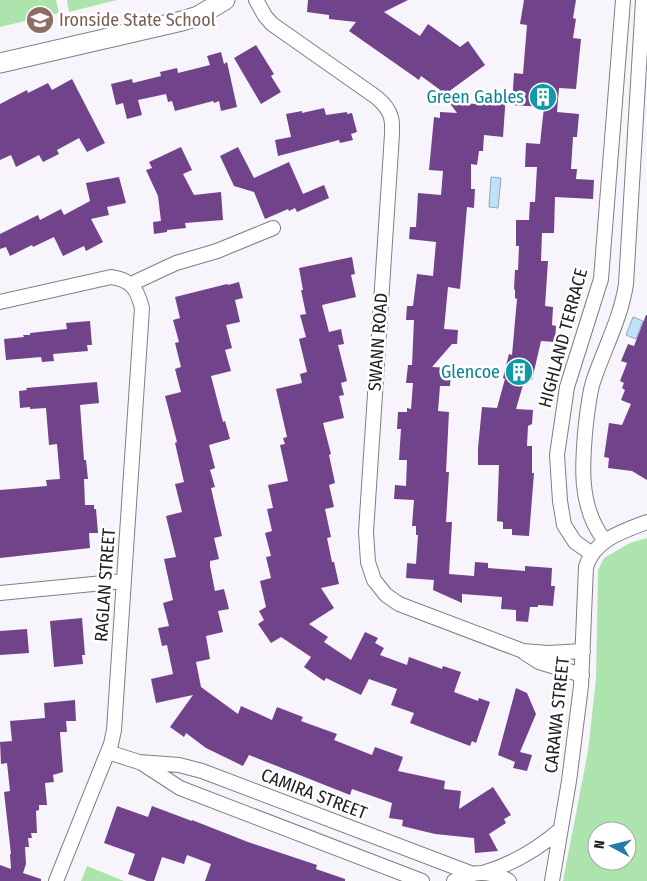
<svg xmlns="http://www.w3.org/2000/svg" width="647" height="881" font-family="'Fira Sans Condensed',sans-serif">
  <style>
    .green { fill: #ade3ad; fill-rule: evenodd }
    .water { fill: #bfe2f9; stroke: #90a8b8 }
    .building { fill: #71438a }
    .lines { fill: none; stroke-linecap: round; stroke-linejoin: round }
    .minor-casing { stroke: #817d83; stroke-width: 16 }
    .secondary-casing { stroke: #817d83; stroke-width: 21 }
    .minor { stroke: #fff; stroke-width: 14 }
    .secondary { stroke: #fff; stroke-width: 19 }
    .labels { text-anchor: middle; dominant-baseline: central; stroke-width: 5; stroke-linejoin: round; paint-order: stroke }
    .education-label { font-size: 18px; fill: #785e54; stroke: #fff; text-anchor: start }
    .culture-label { font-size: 18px; fill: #0d838f; stroke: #fff; text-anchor: end }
    .street-label { font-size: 18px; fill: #212022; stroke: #fff }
  </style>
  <rect width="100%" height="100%" fill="#f8f4fb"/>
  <!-- green -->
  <path class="green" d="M0,0H56L59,13L0,27Z
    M67,0H117L69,12Z
    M647,538V881H563L588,751L596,679L598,570L604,558L630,543ZM597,831H627V861H597Z
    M87,866L124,881H81Z"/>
  <!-- water -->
  <path class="water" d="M491,177L501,178L498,208L489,207Z
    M633,317L643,321L636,339L626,335Z"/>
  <!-- building -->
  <path class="building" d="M308,0H408L384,12L420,36L428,24L460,47L468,41L485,65L444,95L439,89L421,76L419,80L349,31L356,22L329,19V15L307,12Z
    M524,0H576L573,18L576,19L573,38L581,39L576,89L559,88L557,112L579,114L577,137H573L571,169H577L576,179L594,180L593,199L555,197L554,233H542L541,261H548L545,306L553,307L552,325L556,326L555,342L541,341L532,380L525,378L516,409L533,410L532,424L528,426L527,446H532V473H534L529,536L512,535V529H503V522L497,521L499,465H478V448L482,407L497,408L505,379L503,378L509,354L512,355L517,299L515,298V290L514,289L515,270H518L519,246H516V220H529L530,202H535L537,167H525L526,143L540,144L544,107L512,105L514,73L523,74L527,25L520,24Z
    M256,45L274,74L271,76L281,92L261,104L234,58Z
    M221,52L224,64L227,62L237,107L221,111L219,101L214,103L213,101L175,111L172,101L168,102L166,94L138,100L142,115L127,119L123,103L116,105L111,84L132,79L133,83L161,76L160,72L177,68L178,73L210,65L207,56Z
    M72,79L105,143L87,152L79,138L57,150L59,154L43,162L39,155L16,167L11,155L0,160V104L27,90L28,93L48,83L52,90Z
    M492,93L506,94L503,137L484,135L483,151H479L477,165L471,164V189H475L474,208L467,207L460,289L448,287L444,329L458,330L457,344H452L432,367L451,368L450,386H440L438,411L449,412L446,472H449L446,522H452L449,574L474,576L475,562L488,563V568L525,571V566L552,568L551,586H555L553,606L538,605V607H530L528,622L516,621V610L501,609L502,597L462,594V603L433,590L434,580L406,578L407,563L416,564L418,535H416V526H412L414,500L394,499L395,485L406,486L407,460H399L401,429H397L398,412H407V408L411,409L413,383H406L408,365H412L414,320H406L407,306H413L417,274L433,276L436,242L409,239L410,227H416L418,193L441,195L443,171L429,170L434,117L440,118V112L457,113L449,102L476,104Z
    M324,108L326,115L347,112V114L352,113L357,132L351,134L353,140L340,143L339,140L278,156L275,140L291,137L286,114L302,111V113Z
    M181,147L192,170L183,174L194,195L221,192L223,220L185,223L186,228L167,230V232L154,234L153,222L161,221L158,196L146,170L152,168L149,162Z
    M238,147L254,178L289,162L303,194L324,185L329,198L297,212L295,208L289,211L288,209L265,219L254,192L234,186L220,156Z
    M119,177L126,203L107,207L109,215L91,219L103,242L86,251L84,246L63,256L54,237L33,247L32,245L10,256L6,247L0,249V234L38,215L40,220L61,209L64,215L90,201L86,183Z
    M352,257L355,274L351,275L356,297L322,305L329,332L341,329L344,344L338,345L347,381L341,383L344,395L339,396L344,418L323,423L331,454L329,455L335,483L329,485L334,507L325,509L331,537L327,538L332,562H334L339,584L321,588L334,608L309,624L328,637L324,642L351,660L365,632L378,638L375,643L384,648L380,655L407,665L409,657L442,669L443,666L461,672L454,692L478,701L479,698L490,702L476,743L472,741L470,746L410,723L414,713L391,705L397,689L369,679L361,695L326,678L324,681L304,667L311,657L281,637L271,643L258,624L264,620L259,611L266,607L260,581L271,578L266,557L271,556L265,533L272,531L267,509L273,508L268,485L288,481L280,445L285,444L283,438L287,437L276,389L302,383L300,374L307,372L299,339L306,337L300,315L306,314L301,290H303L299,268Z
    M239,282L243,298L235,300L240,322L226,325L232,348L225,350L231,371L211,376L223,422L225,421L230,439L209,445L215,468L210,470L215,487L211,488L222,536L214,538L219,559L210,561V566L215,591L224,589L229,609L218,611L223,632L206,636L210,659L196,662L201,687L238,714L241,706L272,720L277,707L303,717L301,721L337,734L334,740L372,755L375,747L403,757L398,771L445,781L444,789L461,791L459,809L493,787L511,815L504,819L506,823L489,834L498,851L475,853L474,838L435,834L402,826L403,820L389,818L392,803L352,789L350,795L249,755L243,766L206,748L186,733L184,737L170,727L193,695L156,703L151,679L173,674L167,645L162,646L158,628L169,626L163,603L173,600L164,559L176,557L166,516L182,512L175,484L184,482L175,443L177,442L165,396L181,392L175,369L181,367L175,343L179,342L173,320L180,318L175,297L227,284L228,285Z
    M646,315H647V480L632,471L608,468L609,458L604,457L609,423L622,425L631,404L621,400L625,390L622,388L624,383L620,381L627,363L621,361L628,344L634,346Z
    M90,321L92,345H87L88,351L53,354L54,361L42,362L41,357L6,360L4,339L24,337L23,335H30V333L67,329L66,323Z
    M97,382L99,403L80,405L84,460H86L88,479H84L85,505H94V509H96L98,533H89L90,548L0,558V490L47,486L46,480L60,479L57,444L49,445L46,408L30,409V407L20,408L19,391L27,390L26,388Z
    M82,618L85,655H82L83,664L54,667L50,621Z
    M27,629L29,653L0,655V631Z
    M516,688L527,693L536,714L520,752L532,755L527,771L513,768L515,762L498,755Z
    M75,700L76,721H66L67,732H60L63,772L53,775L54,782L45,783L47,805H39V810L36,811L37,833H31L32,838H28L29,847H25L26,864L23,873L41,879V881H0V865L11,869L10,854H11L4,792L10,791L7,763L1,764L0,742L12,741L10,721L45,718L44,703Z
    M117,806L148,817L152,806L192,821V820L248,842L317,865L316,869L345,879V881H205L211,864L187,855L184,864L162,857L154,881H147L128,874L135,854L104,843Z"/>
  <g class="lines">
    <defs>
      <path id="minor" d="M256,0L265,16L272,24L376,97C397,114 392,126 391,150L366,532L368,562L374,580L386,595L399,604L523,651L548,653L583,651
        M131,284L176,263L217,251L273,228
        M0,302L111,277C132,280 137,289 142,308L114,730L111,744L56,881
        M605,541C578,507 582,463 586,423C588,409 589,395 593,382C604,349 621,318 626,284L643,0
        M592,554L575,542L564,525L560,501L557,455L567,387L601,279L623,0
        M0,593L124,581
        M525,653L539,662L582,675
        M108,752L139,762L179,765L202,771L473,874
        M140,762L180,788L422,881
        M483,873C513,864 538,849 561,829
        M454,881C461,879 467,875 473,874C485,871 499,875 509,881
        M552,881L569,781L581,686L586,567C594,540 623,531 647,522"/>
      <path id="secondary" d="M0,63L182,21L198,16L225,0"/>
    </defs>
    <!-- minor casing -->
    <use href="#minor" class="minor-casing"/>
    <!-- secondary casing -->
    <use href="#secondary" class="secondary-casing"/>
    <!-- minor -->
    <use href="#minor" class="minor"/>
    <!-- secondary -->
    <use href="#secondary" class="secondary"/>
  </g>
  <!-- icons -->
  <defs>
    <symbol id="school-disc" viewBox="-11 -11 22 22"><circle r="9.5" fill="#8d6e63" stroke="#fff"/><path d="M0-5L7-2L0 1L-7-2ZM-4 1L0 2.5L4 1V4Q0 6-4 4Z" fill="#fff"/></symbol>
    <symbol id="building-disc" viewBox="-11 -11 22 22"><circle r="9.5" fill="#0f9aa8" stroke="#fff"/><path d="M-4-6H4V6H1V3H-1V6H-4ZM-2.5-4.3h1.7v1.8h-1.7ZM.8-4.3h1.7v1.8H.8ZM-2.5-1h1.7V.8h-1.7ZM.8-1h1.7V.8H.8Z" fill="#fff"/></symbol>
  </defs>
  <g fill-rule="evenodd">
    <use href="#school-disc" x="24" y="4" width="32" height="32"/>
    <use href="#building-disc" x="527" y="81" width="32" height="32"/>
    <use href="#building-disc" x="503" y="356" width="32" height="32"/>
  </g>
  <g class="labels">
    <!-- education labels -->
    <g class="education-label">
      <text x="59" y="20">Ironside State School</text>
    </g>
    <!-- culture labels -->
    <g class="culture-label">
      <text x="524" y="97">Green Gables</text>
      <text x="500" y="372">Glencoe</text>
    </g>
    <!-- street labels -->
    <g class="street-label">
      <text transform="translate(563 338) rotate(-75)">HIGHLAND TERRACE</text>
      <text transform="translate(378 342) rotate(-86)">SWANN ROAD</text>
      <text transform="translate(105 585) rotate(-86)">RAGLAN STREET</text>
      <text transform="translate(557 715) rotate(-84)">CARAWA STREET</text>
      <text transform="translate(314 794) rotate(21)">CAMIRA STREET</text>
    </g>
  </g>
  <!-- north arrow -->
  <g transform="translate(612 846) rotate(277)"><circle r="24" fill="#ffffff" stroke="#a6a6a7"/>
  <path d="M0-4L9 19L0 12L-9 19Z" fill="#257aaa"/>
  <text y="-8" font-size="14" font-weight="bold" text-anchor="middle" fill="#212022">N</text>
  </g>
</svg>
